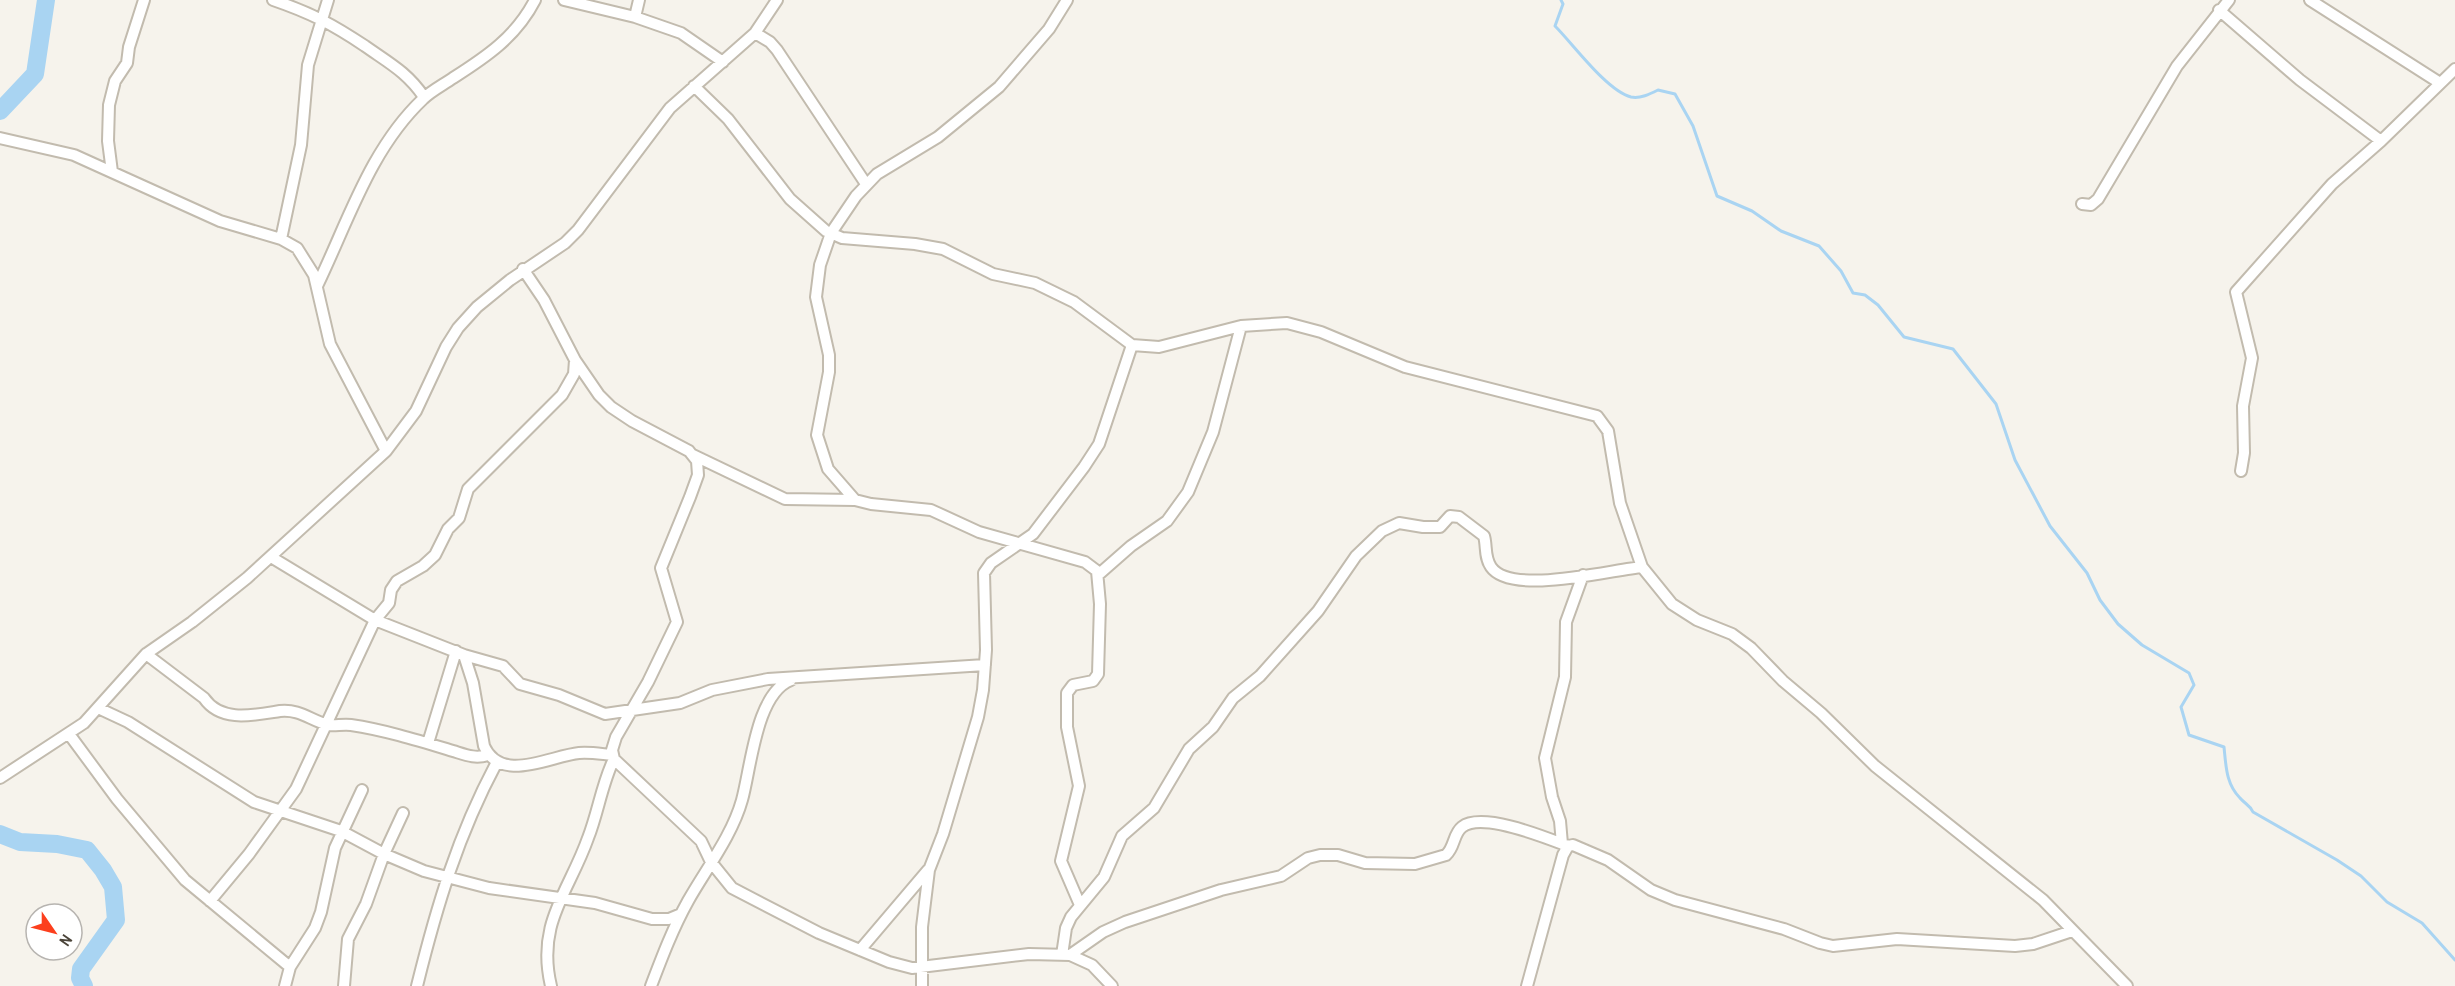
<svg xmlns="http://www.w3.org/2000/svg" width="2455" height="986" font-family="'Archivo Narrow',sans-serif">
  <style>
    .lines { fill: none; stroke-linecap: round; stroke-linejoin: round }
    .stream { stroke: #a9d4f2; stroke-width: 3 }
    .river { stroke: #a9d4f2; stroke-width: 18 }
    .street-casing { stroke: #c2bbae; stroke-width: 14 }
    .street { stroke: #fff; stroke-width: 10 }
  </style>
  <rect width="100%" height="100%" fill="#f6f3ec"/>
  <g class="lines">
    <!-- stream -->
    <path class="stream" d="M1561,0L1563,4L1555,26C1573,44 1607,91 1631,97C1640,99 1650,94 1658,90L1675,94L1693,126L1717,196L1752,211L1781,231L1819,246L1841,271L1853,293L1865,295L1878,305L1904,337L1953,349L1996,404L2015,460L2050,526L2087,573L2100,600L2118,624L2142,645L2189,673L2194,685L2181,707L2189,735L2224,747C2226,766 2226,784 2240,798C2245,804 2250,805 2253,812L2337,860L2361,876L2387,902L2422,923L2455,960"/>
    <!-- river -->
    <path class="river" d="M0,111L35,74L46,0
      M0,834L20,842L57,844L87,850L103,870L113,887L116,920L81,969L80,978L84,986"/>
    <defs>
      <path id="street" d="M273,0C311,13 332,24 365,46C389,63 407,72 424,97
        M564,0L635,17L681,33L723,62
        M1067,0L1049,29L999,87L938,137L877,174L856,196L831,233L820,265L816,297L829,355V372L817,435L828,469L855,500L871,504L931,510L979,532L1085,562L1097,571L1100,604L1098,674L1093,681L1073,685L1067,693V727L1079,786L1061,861L1080,905
        M2310,0L2440,83
        M2219,10L2300,80L2381,141
        M635,17L639,0
        M755,33L770,42L777,50L866,184
        M694,86L728,119L790,199L826,231L842,238L915,244L943,249L993,274L1035,283L1074,302L1132,345L1159,347L1241,326L1287,323L1321,332L1405,367L1597,416L1608,431L1620,503L1642,567L1672,604L1697,620L1732,634L1751,648L1783,681L1821,713L1875,766L2043,900L2127,986
        M0,138L74,155L220,221L281,239L297,248L314,275L330,344L386,451
        M112,172L108,141L109,105L115,81L127,63L129,47L144,0
        M2082,204L2091,205L2098,199L2177,66L2229,0
        M281,239L301,145L308,65L328,0
        M523,269L544,300L575,360L599,395L611,407L632,421L689,451L697,461L698,475L690,497L661,568L677,622L648,682L616,737L612,750L614,759L701,841L711,862L732,888L819,933L889,962L912,968L1029,954L1070,955L1092,965L1112,986
        M317,286C348,222 370,149 423,99C431,91 443,85 453,78C486,57 516,37 535,0
        M693,455L785,499L855,500
        M2241,471L2244,453L2243,406L2252,358L2236,292L2332,184L2381,141L2455,69
        M271,557L375,620L464,655L473,683L484,746C501,784 550,756 579,753C590,752 601,754 612,755
        M1098,575L1131,546L1167,521L1188,492L1213,432L1241,326
        M146,654L204,698C221,723 254,715 280,711C300,709 310,720 328,725C335,726 343,724 351,725C385,730 420,741 453,751C466,755 475,759 488,755
        M464,655L503,666L520,684L559,695L605,714L680,703L712,690L768,679L985,665
        M98,708L128,722L254,802L341,831L384,854L424,871L489,888L595,903L652,919H669L681,914
        M69,734L117,799L185,880L290,967
        M428,743L456,651
        M0,778L84,723L146,654L192,622L247,578L386,451L416,411L446,347L458,328L477,307L510,280L565,243L578,230L670,108L755,33L777,0
        M1562,844L1560,821L1552,797L1545,758L1565,677L1566,622L1583,575
        M210,901L249,854L296,789L375,620L389,603L391,590L397,581L423,566L435,555L448,529L459,518L468,489L562,395L574,374L575,360
        M860,950L928,870
        M1062,955L1066,928L1071,917L1104,877L1122,836L1154,808L1189,749L1213,727L1233,698L1260,676L1318,611L1356,556L1382,531L1399,523L1423,527H1440L1450,516L1459,517L1484,536C1487,546 1484,557 1491,567C1511,596 1610,570 1642,567
        M1070,955L1103,932L1125,922L1221,890L1281,876L1308,858L1320,855H1338L1365,863L1415,864L1446,855C1455,847 1453,834 1462,827C1482,811 1547,838 1568,846
        M285,986L290,967L315,928L321,912L335,848L362,790
        M344,986L348,939L366,904L384,854L403,813
        M417,986C437,905 458,835 497,762
        M551,986C536,923 569,892 588,838C598,813 602,783 614,759
        M651,986C662,957 673,928 688,901C706,869 732,836 742,800C751,768 756,693 791,680
        M922,986V927L929,870L943,834L978,717L983,690L986,650L984,573L991,563L1033,534L1084,467L1099,444L1132,345
        M1527,986L1563,855L1568,846L1573,845L1608,860L1651,890L1675,900L1784,929L1820,943L1833,946L1897,939L2015,946L2033,944L2072,931"/>
    </defs>
    <!-- street casing -->
    <use href="#street" class="street-casing"/>
    <!-- street -->
    <use href="#street" class="street"/>
  </g>
  <!-- north arrow -->
  <g transform="translate(54 932) rotate(125)"><circle r="28" fill="#ffffff" stroke="#b7b4b0" stroke-width="1.5"/>
  <path d="M0-4.5L10 22L0 15L-10 22Z" fill="#fc3f1d"/>
  <text y="-9" font-size="16" font-weight="bold" text-anchor="middle" fill="#4b4439">N</text>
  </g>
</svg>
